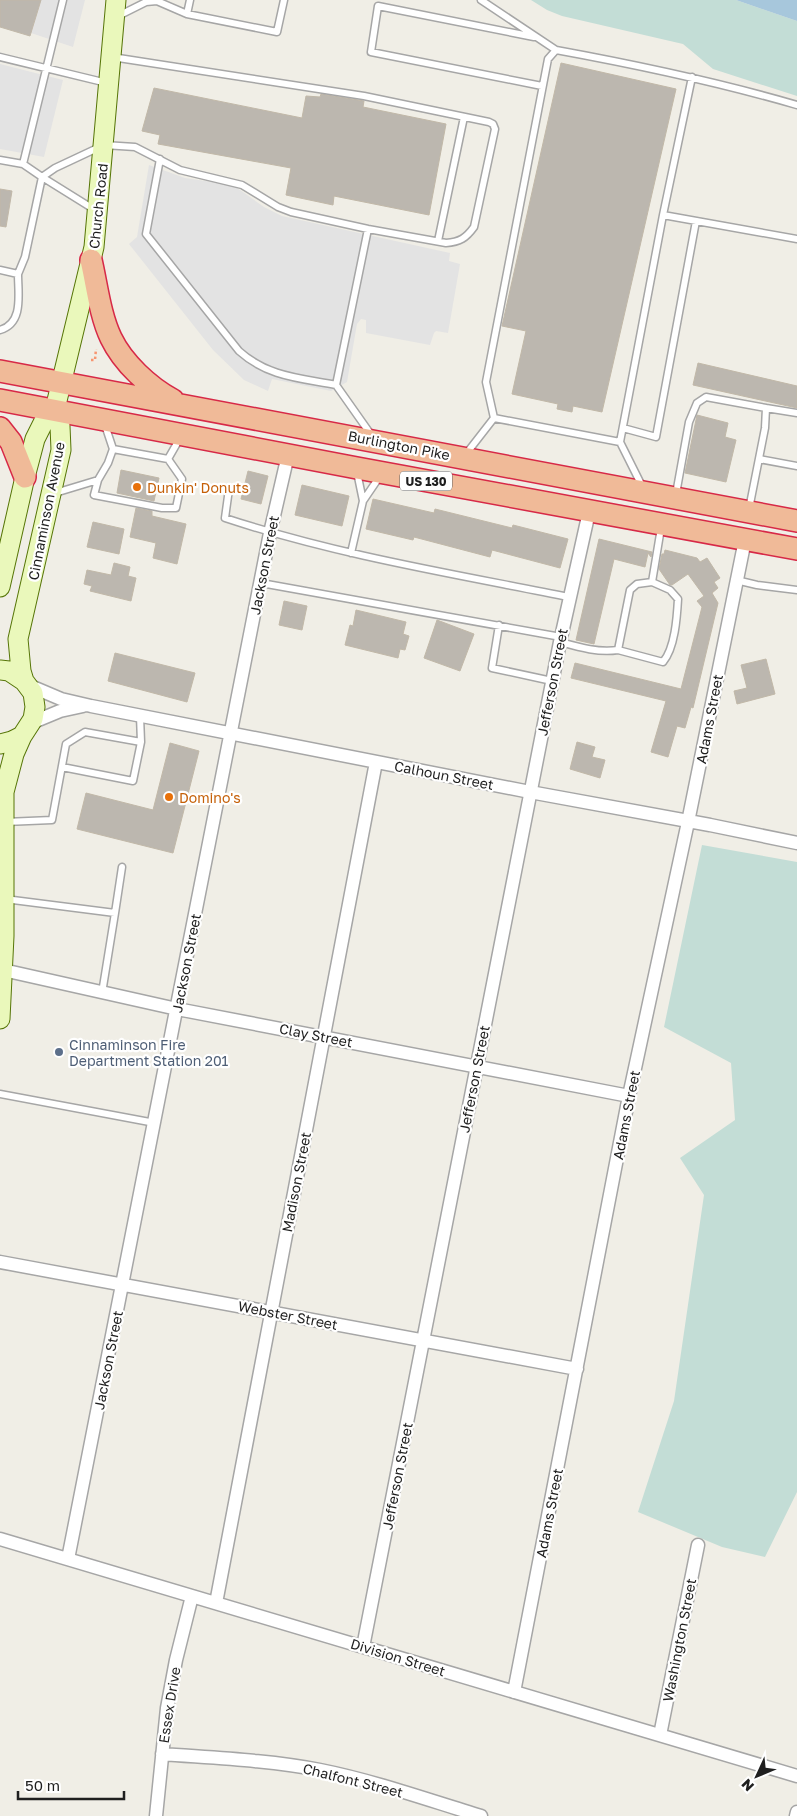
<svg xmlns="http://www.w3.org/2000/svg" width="797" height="1816" font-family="'Golos Text',sans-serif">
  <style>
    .wetland { fill: #c3ddd6 }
    .parking { fill: #e3e3e3 }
    .water { fill: #a7c7dc }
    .building { fill: #bcb7af; stroke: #c1b8a8 }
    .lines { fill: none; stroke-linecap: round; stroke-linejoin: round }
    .service-casing { stroke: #a6a6a6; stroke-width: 9 }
    .minor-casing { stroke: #a6a6a6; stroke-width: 15 }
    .secondary-casing { stroke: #567507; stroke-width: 21 }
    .trunk-casing { stroke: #d72947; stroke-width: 24 }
    .path { stroke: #f79570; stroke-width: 2.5; stroke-dasharray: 2.5 2.5; stroke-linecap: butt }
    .service { stroke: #fff; stroke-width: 6 }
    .minor { stroke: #fff; stroke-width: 12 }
    .secondary { stroke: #eaf8bb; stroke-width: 19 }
    .trunk { stroke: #f0ba98; stroke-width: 21 }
    .food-dot { fill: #e8710a; stroke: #fff; stroke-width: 2 }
    .service-dot { fill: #5c6f8a; stroke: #fff; stroke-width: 2 }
    .labels { text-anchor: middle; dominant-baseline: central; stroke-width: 4.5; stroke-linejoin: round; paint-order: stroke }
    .shield { fill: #fff; stroke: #626262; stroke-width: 1 }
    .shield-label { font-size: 12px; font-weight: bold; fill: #1f1f1f }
    .street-label { font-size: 14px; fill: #1f1f1f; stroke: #fff }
    .food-label { font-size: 14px; fill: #c56008; stroke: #fff; text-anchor: start }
    .service-label { font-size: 14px; fill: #4e5e75; stroke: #fff; text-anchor: start }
  </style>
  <rect width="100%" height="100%" fill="#f0eee6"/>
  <!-- wetland -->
  <path class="wetland" d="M531,0H736L797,21V96L713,69L683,44L562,16L547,10Z
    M702,845L797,862V1492L765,1557L722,1547L638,1512L674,1401L704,1195L680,1158L735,1120L731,1063L664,1027Z"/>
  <!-- parking -->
  <path class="parking" d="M40,0H85L73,47L31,33Z
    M0,64L63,80L44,157L0,149Z
    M149,165L185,178L233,185L264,207L282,216L450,253L449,261L460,264L448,333L436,331L434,333L430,345L366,333V320L361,319L357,324L347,382L331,391L272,379L268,391L244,380L213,350L129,244L137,237Z"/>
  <!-- water -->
  <path class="water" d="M736,0H797V21Z"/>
  <!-- building -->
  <path class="building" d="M0,0H41L30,36L0,27Z
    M561,63L676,89L602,412L573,406L572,412L557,409L558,404L512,394L526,331L502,326Z
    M154,88L302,118L306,96L320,97L321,94L364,101L363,107L446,124L429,215L334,196L333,205L286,195L291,168L158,144L160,135L142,131Z
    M0,189L12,191L6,227L0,226Z
    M698,363L797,386V408L693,385Z
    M697,415L728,423L725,437L736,440L726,482L685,473Z
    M121,470L159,478L154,501L117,493Z
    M248,471L268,476L261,504L241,499Z
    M302,485L349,496L342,526L295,515Z
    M373,499L434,513L435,509L512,528L513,525L568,539L560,568L492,550L490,557L414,537L413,540L366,529Z
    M136,508L152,511V516L186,524L177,564L153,558L156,543L130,537Z
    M93,522L124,529L119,554L87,547Z
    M599,539L652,552L651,557L648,553L645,567L614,559L594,644L576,640Z
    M665,550L697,558L700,562L707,558L720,578L714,582L718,588L712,593L718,603L693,708L691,707L685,728L677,726L668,757L651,752L666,701L571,678L575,663L681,689L702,607L697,601L704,596L688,574L672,585H670L659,569L662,554H664Z
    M114,563L130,567L128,576L136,578L131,601L90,591L92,586L84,584L87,570L111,575Z
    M284,601L307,606L302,630L279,625Z
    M356,610L406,622L403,634L409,636L405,650L400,649L398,658L345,645L350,625L353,626Z
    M437,620L474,634L460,671L424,658Z
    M115,653L195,673L187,702L108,681Z
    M766,659L775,694L737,704L734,691L747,688L741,665Z
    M577,742L595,747L592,757L605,760L600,778L570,769Z
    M170,743L199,751L173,853L77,829L86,793L153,810Z"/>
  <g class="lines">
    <defs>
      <path id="service" d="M481,0L556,50
        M187,14L190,0
        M118,16L146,2L157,1L187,14L277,32L284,0
        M534,37L378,6L371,52L542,86
        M0,57L107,83
        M160,159L146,234L239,351C268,377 300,378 336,385L372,436
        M0,160L23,164L63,0
        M95,210L42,177L55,168L104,145L135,147L180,170L242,185L278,207L291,212L368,229L446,243C460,242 466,238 474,227L495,129L493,124L489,122L364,96L112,57
        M663,215L797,239
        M438,241L464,117
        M0,270L18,274L25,257L42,177L23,164
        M0,330C24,323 18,294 18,274
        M336,385L368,229
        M766,408L797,413
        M494,418L486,382L548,59L556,50C638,65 718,82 797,105
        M494,418L620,442
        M105,425L113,449
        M623,428L656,437L696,221
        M466,454L494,418
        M759,459L797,466
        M357,472L363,501
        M98,480L94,495L162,508H176L182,479L168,459
        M643,488L620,442L663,215L692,77
        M229,489L225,518C337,555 454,574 569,597
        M55,493L98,480L108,463L113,449L168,459L180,438
        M676,494L689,422L697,403L706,397L766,408L765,428L749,509
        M351,553L363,501L380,476
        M736,580L757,585L797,590
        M261,583L561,637
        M499,625L492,668L552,681
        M560,642C578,647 598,653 618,650L630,590L637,584L652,582L661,528
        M618,650L663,662C675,648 677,617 678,599L670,590L652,582
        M62,767L133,781L141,742
        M5,822L52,820L66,744L85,732L141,742L140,716
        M5,899L115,913L102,993
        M115,913L122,867
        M0,1094L155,1123"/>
      <path id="minor" d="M28,685L61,699L91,706L530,792L710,825L797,843
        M31,723L60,711L83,706
        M3,970L177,1009L629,1096
        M0,1262L577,1369
        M0,1539L797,1776
        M68,1559L270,533L288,455
        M216,1603L376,762
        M363,1647L560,642L589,512
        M514,1692L629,1096L688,822L745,540
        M660,1735L698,1545
        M162,1754C214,1758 268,1760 320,1770C375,1781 428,1800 481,1816
        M156,1816L167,1708L176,1660L192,1596
        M796,1816L797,1812"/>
      <path id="secondary" d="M0,587L25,477L35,439L45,419L55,409L94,247L116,0
        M0,670L9,671L24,681
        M0,744L12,741L22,736
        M0,1019L4,936V792L14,754L22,736L33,719L35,707L33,693L24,681L21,671L18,639L61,450L60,426L55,409"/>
      <path id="trunk" d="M91,260C97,286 100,315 111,338C123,363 149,387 173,400
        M0,371L797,521
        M0,400L357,468L797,549
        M0,428L11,442L25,477"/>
    </defs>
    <!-- service casing -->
    <use href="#service" class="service-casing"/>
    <!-- minor casing -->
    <use href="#minor" class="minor-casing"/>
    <!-- secondary casing -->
    <use href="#secondary" class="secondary-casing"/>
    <!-- trunk casing -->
    <use href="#trunk" class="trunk-casing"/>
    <!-- path -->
    <path class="path" d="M91,360H95L96,349"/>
    <!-- service -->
    <use href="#service" class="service"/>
    <!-- minor -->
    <use href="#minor" class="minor"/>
    <!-- secondary -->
    <use href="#secondary" class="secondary"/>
    <!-- trunk -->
    <use href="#trunk" class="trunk"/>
  </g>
  <!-- markers -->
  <g class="food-dot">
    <circle cx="137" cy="487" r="5"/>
    <circle cx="169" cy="797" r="5"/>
  </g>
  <circle class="service-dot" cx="59" cy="1052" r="5"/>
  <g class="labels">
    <!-- shield labels -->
    <rect class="shield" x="400" y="471.5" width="52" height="19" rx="4"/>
    <g class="shield-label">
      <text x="426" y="481">US 130</text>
    </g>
    <!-- street labels -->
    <g class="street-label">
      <text transform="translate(98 206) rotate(-84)">Church Road</text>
      <text transform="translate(399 445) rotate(11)">Burlington Pike</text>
      <text transform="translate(46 511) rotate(-79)">Cinnaminson Avenue</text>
      <text transform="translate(264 565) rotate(-79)">Jackson Street</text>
      <text transform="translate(552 682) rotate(-79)">Jefferson Street</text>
      <text transform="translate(709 719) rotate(-79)">Adams Street</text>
      <text transform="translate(444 775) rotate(11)">Calhoun Street</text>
      <text transform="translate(186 963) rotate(-79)">Jackson Street</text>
      <text transform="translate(316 1035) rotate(11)">Clay Street</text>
      <text transform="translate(474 1079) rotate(-79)">Jefferson Street</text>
      <text transform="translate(626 1115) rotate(-79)">Adams Street</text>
      <text transform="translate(296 1182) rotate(-79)">Madison Street</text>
      <text transform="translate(288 1315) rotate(11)">Webster Street</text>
      <text transform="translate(108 1360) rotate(-79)">Jackson Street</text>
      <text transform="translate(397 1476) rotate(-79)">Jefferson Street</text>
      <text transform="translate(549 1513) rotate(-79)">Adams Street</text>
      <text transform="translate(679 1640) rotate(-79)">Washington Street</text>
      <text transform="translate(398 1657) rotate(17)">Division Street</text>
      <text transform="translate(169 1705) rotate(-81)">Essex Drive</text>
      <text transform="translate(353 1780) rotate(14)">Chalfont Street</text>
    </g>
    <!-- food labels -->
    <g class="food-label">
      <text x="147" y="487">Dunkin' Donuts</text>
      <text x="179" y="797">Domino's</text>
    </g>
    <!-- service labels -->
    <g class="service-label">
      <text x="69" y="1044">Cinnaminson Fire<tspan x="69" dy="16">Department Station 201</tspan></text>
    </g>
  </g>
  <!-- north arrow -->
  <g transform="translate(757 1776) rotate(226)" stroke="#ffffff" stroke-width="4" paint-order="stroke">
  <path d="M0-4L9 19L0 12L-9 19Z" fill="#1f1f1f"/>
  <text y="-8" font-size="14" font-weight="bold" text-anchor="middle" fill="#1f1f1f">N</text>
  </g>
  <!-- scale -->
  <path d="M18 1791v8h106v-8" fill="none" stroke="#1f1f1f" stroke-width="2.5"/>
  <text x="25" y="1791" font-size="15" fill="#1f1f1f" stroke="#ffffff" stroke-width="4" paint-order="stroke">50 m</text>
</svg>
